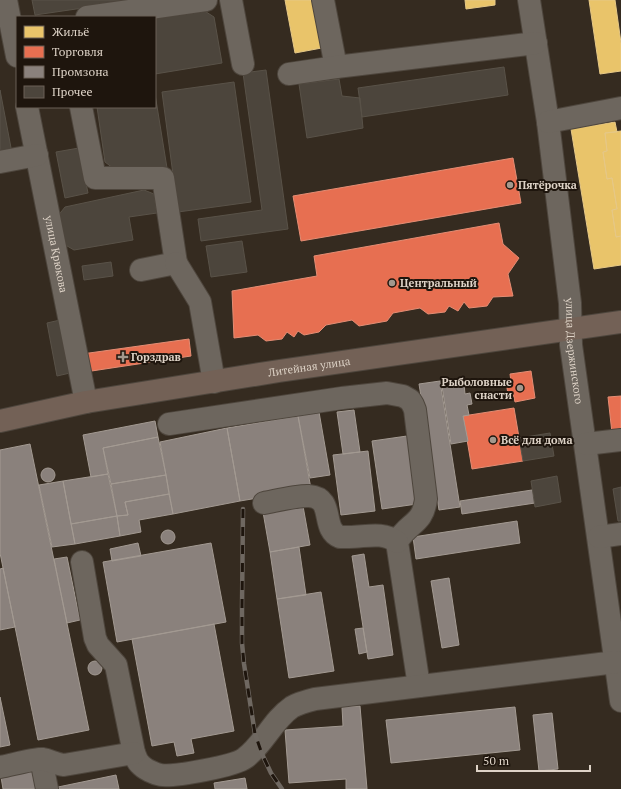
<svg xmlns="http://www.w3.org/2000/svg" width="621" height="789" font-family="'PT Serif',serif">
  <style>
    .homes { fill: #e9c46a; stroke: #e6c886 }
    .shops { fill: #e76f51; stroke: #e48d74 }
    .industry { fill: #8a817c; stroke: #a39a92 }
    .building { fill: #4c453c; stroke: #595248 }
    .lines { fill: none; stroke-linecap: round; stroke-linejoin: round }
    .minor-casing { stroke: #4e463d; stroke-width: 24 }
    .highway-casing { stroke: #4e463d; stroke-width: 24 }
    .minor { stroke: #6d665e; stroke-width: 22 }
    .highway { stroke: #736156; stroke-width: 22 }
    .rail-casing { stroke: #6f6861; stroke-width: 4.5 }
    .rail { stroke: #1e150d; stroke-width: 3; stroke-dasharray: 9; stroke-linecap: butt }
    .poi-dot { fill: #a3988d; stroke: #1e150d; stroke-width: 1.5 }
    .labels { text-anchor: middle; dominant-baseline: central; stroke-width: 4; stroke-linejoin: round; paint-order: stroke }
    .poi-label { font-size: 11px; font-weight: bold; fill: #ded3c7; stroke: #1e150d; text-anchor: start }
    .street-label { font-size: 11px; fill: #ded3c7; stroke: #1e150d }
  </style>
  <rect width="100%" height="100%" fill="#352b20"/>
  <!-- homes -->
  <path class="homes" d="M285,0H318L327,47L295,53Z
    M465,0H495V5L466,9Z
    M589,0H615L621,43V71L600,74Z
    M615,122L617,132L605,133L607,151L603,152L607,179L612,178L617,209L612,210L616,237L621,236V265L594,269L571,129Z
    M621,131V236L616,237L612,210L617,209L612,178L607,179L603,152L607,151L605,133Z"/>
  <!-- shops -->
  <path class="shops" d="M513,158L521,203L301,241L293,196Z
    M499,223L503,244L519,258L508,274L513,296L493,297L487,306L469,308L464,302L458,311L449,306L445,312L428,314L420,308L393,313L387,321L359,326L352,320L326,325L319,332L304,335L298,331L294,337L287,332L282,339L266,341L258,335L234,338L232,291L317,276L314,256Z
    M189,339L191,356L85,372L82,354Z
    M531,371L535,398L515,402L513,393L508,394L506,382H511L510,374Z
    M621,396V432L612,433L608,397Z
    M514,408L523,461L472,469L463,416Z"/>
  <!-- industry -->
  <path class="industry" d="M451,379L464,384L465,394L470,393L472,404L467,405L469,415L463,416L468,441L451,444L441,380Z
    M440,381L460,507L439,510L419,384Z
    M354,410L360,452L343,454L337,412Z
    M319,412L330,475L310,478L298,416Z
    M298,416L311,489L240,501L227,428Z
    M155,421L158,437L103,448L108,474L91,477L83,435Z
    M227,428L240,501L173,514L160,442Z
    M407,436L417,504L382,509L372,441Z
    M158,437L166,475L111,484L103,448Z
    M30,444L89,730L38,740L0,553V450Z
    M368,451L375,511L341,515L333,455Z
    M41 475a7 7 0 1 1 14 0a7 7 0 1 1-14 0Z
    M108,474L117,516L71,524L63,481Z
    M166,475L169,494L125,502L128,515L117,516L111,484Z
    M63,481L75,544L52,547L39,485Z
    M532,490L535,503L462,514L460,501Z
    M169,494L173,514L139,520L141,532L120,536L117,516L128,515L125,502Z
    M303,506L310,545L270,552L263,512Z
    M117,516L120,536L75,544L71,524Z
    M517,521L520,543L416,559L413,537Z
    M161 537a7 7 0 1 1 14 0a7 7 0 1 1-14 0Z
    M138,543L141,556L112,561L110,549Z
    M211,543L226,622L117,642L103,562Z
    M299,547L306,595L277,599L270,552Z
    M364,554L369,587L383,585L393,655L368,659L352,556Z
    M67,557L80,620L67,623L54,559Z
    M3,568L15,627L0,630V569Z
    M449,578L459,645L442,648L431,581Z
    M321,592L334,671L289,678L277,599Z
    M214,624L234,731L191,739L194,753L177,756L174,742L152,746L132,639Z
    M363,628L367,652L359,654L355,629Z
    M88 668a7 7 0 1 1 14 0a7 7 0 1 1-14 0Z
    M0,697L10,745L0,747Z
    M360,706L367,789H346V779L289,783L285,730L343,726L342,707Z
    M515,707L520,750L391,763L386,720Z
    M552,713L558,769L539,771L533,715Z
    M33,771L37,789H3L1,777Z
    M116,775L119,789H59L58,787Z
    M245,778L247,789H215L214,783Z"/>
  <!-- building -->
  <path class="building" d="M32,0H138L35,15Z
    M200,8L214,17L222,63L155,74V17Z
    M504,67L508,95L362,117L358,88Z
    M266,70L288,229L201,241L198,219L262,210L243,73Z
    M339,79L342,96L360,98L363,128L307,138L299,84Z
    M234,82L251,202L178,212L162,92Z
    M0,90L12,153L0,155Z
    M155,94L167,168L122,175L105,162L97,107H155Z
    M79,148L88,193L65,198L56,152Z
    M144,190L154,194L157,213L129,217L133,240L74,250L62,243L57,217L65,207Z
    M242,241L247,272L211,277L206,246Z
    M111,262L113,276L84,280L82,266Z
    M60,320L70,373L57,376L47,323Z
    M550,433L554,456L523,461L519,438Z
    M557,476L561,502L535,507L531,481Z
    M621,487V521H618L613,489Z"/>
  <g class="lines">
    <defs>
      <g id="minor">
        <path d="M6,0L17,56"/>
        <path d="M231,0L243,64"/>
        <path d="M323,0L336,67"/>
        <path id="s1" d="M529,0L548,122L570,303L571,345L621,701"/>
        <path d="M87,17L206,0"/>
        <path d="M289,74L336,67L536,43"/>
        <path id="s2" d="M27,107L86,402"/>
        <path d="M81,107L95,178H163L176,263L141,270"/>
        <path d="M548,122L621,108"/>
        <path d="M0,162L37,155"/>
        <path d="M176,263L200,302L214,382"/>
        <path d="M169,424L342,398L387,393L403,396L410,400L413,405L415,410L426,499C423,525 408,522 397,542L419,686"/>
        <path d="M586,444L621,440"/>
        <path d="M264,503C275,501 299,495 309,496C336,498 320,529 340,537C343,537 347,537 349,537C366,537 382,531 397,542"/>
        <path d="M599,537L621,534"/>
        <path d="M82,562L95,638L98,645L116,665L134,753C136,757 137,762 140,764C144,769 155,774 161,775C174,777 235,766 245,758C264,744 272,721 292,707C299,703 307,701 315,699L616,662"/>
        <path d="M41,759L47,789"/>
        <path d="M0,767C11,765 32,759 42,759C49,760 55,764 64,765L134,753"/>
      </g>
      <g id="highway">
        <path id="s3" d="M0,421L86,402L279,371L621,322"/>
      </g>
    </defs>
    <!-- minor casing -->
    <use href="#minor" class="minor-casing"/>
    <!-- highway casing -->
    <use href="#highway" class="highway-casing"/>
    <!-- minor -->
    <use href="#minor" class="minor"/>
    <!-- highway -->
    <use href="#highway" class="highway"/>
    <defs>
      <path id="rail" d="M243,509L242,606V643L244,664L255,734L262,754L271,773L282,789"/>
    </defs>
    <!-- rail casing -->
    <use href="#rail" class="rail-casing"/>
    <!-- rail -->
    <use href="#rail" class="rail"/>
  </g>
  <!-- markers -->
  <g class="poi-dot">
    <circle cx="510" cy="185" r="4"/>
    <circle cx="392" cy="283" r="4"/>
    <path d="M121 351h4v4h4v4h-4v4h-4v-4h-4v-4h4z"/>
    <circle cx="520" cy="388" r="4"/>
    <circle cx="493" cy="440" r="4"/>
  </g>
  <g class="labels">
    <!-- poi labels -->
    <g class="poi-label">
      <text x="518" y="185">Пятёрочка</text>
      <text x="400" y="283">Центральный</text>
      <text x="131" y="357">Горздрав</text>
      <text x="512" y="382" text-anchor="end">Рыболовные<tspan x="512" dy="13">снасти</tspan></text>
      <text x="501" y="440">Всё для дома</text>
    </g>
    <!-- street labels -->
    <g class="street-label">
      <text stroke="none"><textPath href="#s2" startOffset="150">улица Крюкова</textPath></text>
      <text stroke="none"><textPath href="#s1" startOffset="354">улица Дзержинского</textPath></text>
      <text stroke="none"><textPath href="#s3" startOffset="314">Литейная улица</textPath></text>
    </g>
  </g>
  <!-- legend -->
  <rect x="16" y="16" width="140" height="92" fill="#1e150d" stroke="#6b6157"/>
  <rect x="24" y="26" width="20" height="12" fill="#e9c46a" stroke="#6b6157"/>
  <text x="52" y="36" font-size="12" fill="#ded3c7">Жильё</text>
  <rect x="24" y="46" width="20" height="12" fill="#e76f51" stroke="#6b6157"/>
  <text x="52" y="56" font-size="12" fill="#ded3c7">Торговля</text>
  <rect x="24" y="66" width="20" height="12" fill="#8a817c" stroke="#6b6157"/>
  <text x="52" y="76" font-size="12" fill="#ded3c7">Промзона</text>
  <rect x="24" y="86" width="20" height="12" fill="#4c453c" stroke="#6b6157"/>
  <text x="52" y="96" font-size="12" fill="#ded3c7">Прочее</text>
  <!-- scale -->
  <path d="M477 765v6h113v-6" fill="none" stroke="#ded3c7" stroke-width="2"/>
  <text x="483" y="765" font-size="12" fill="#ded3c7" stroke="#1e150d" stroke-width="3" paint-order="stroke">50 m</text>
</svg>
